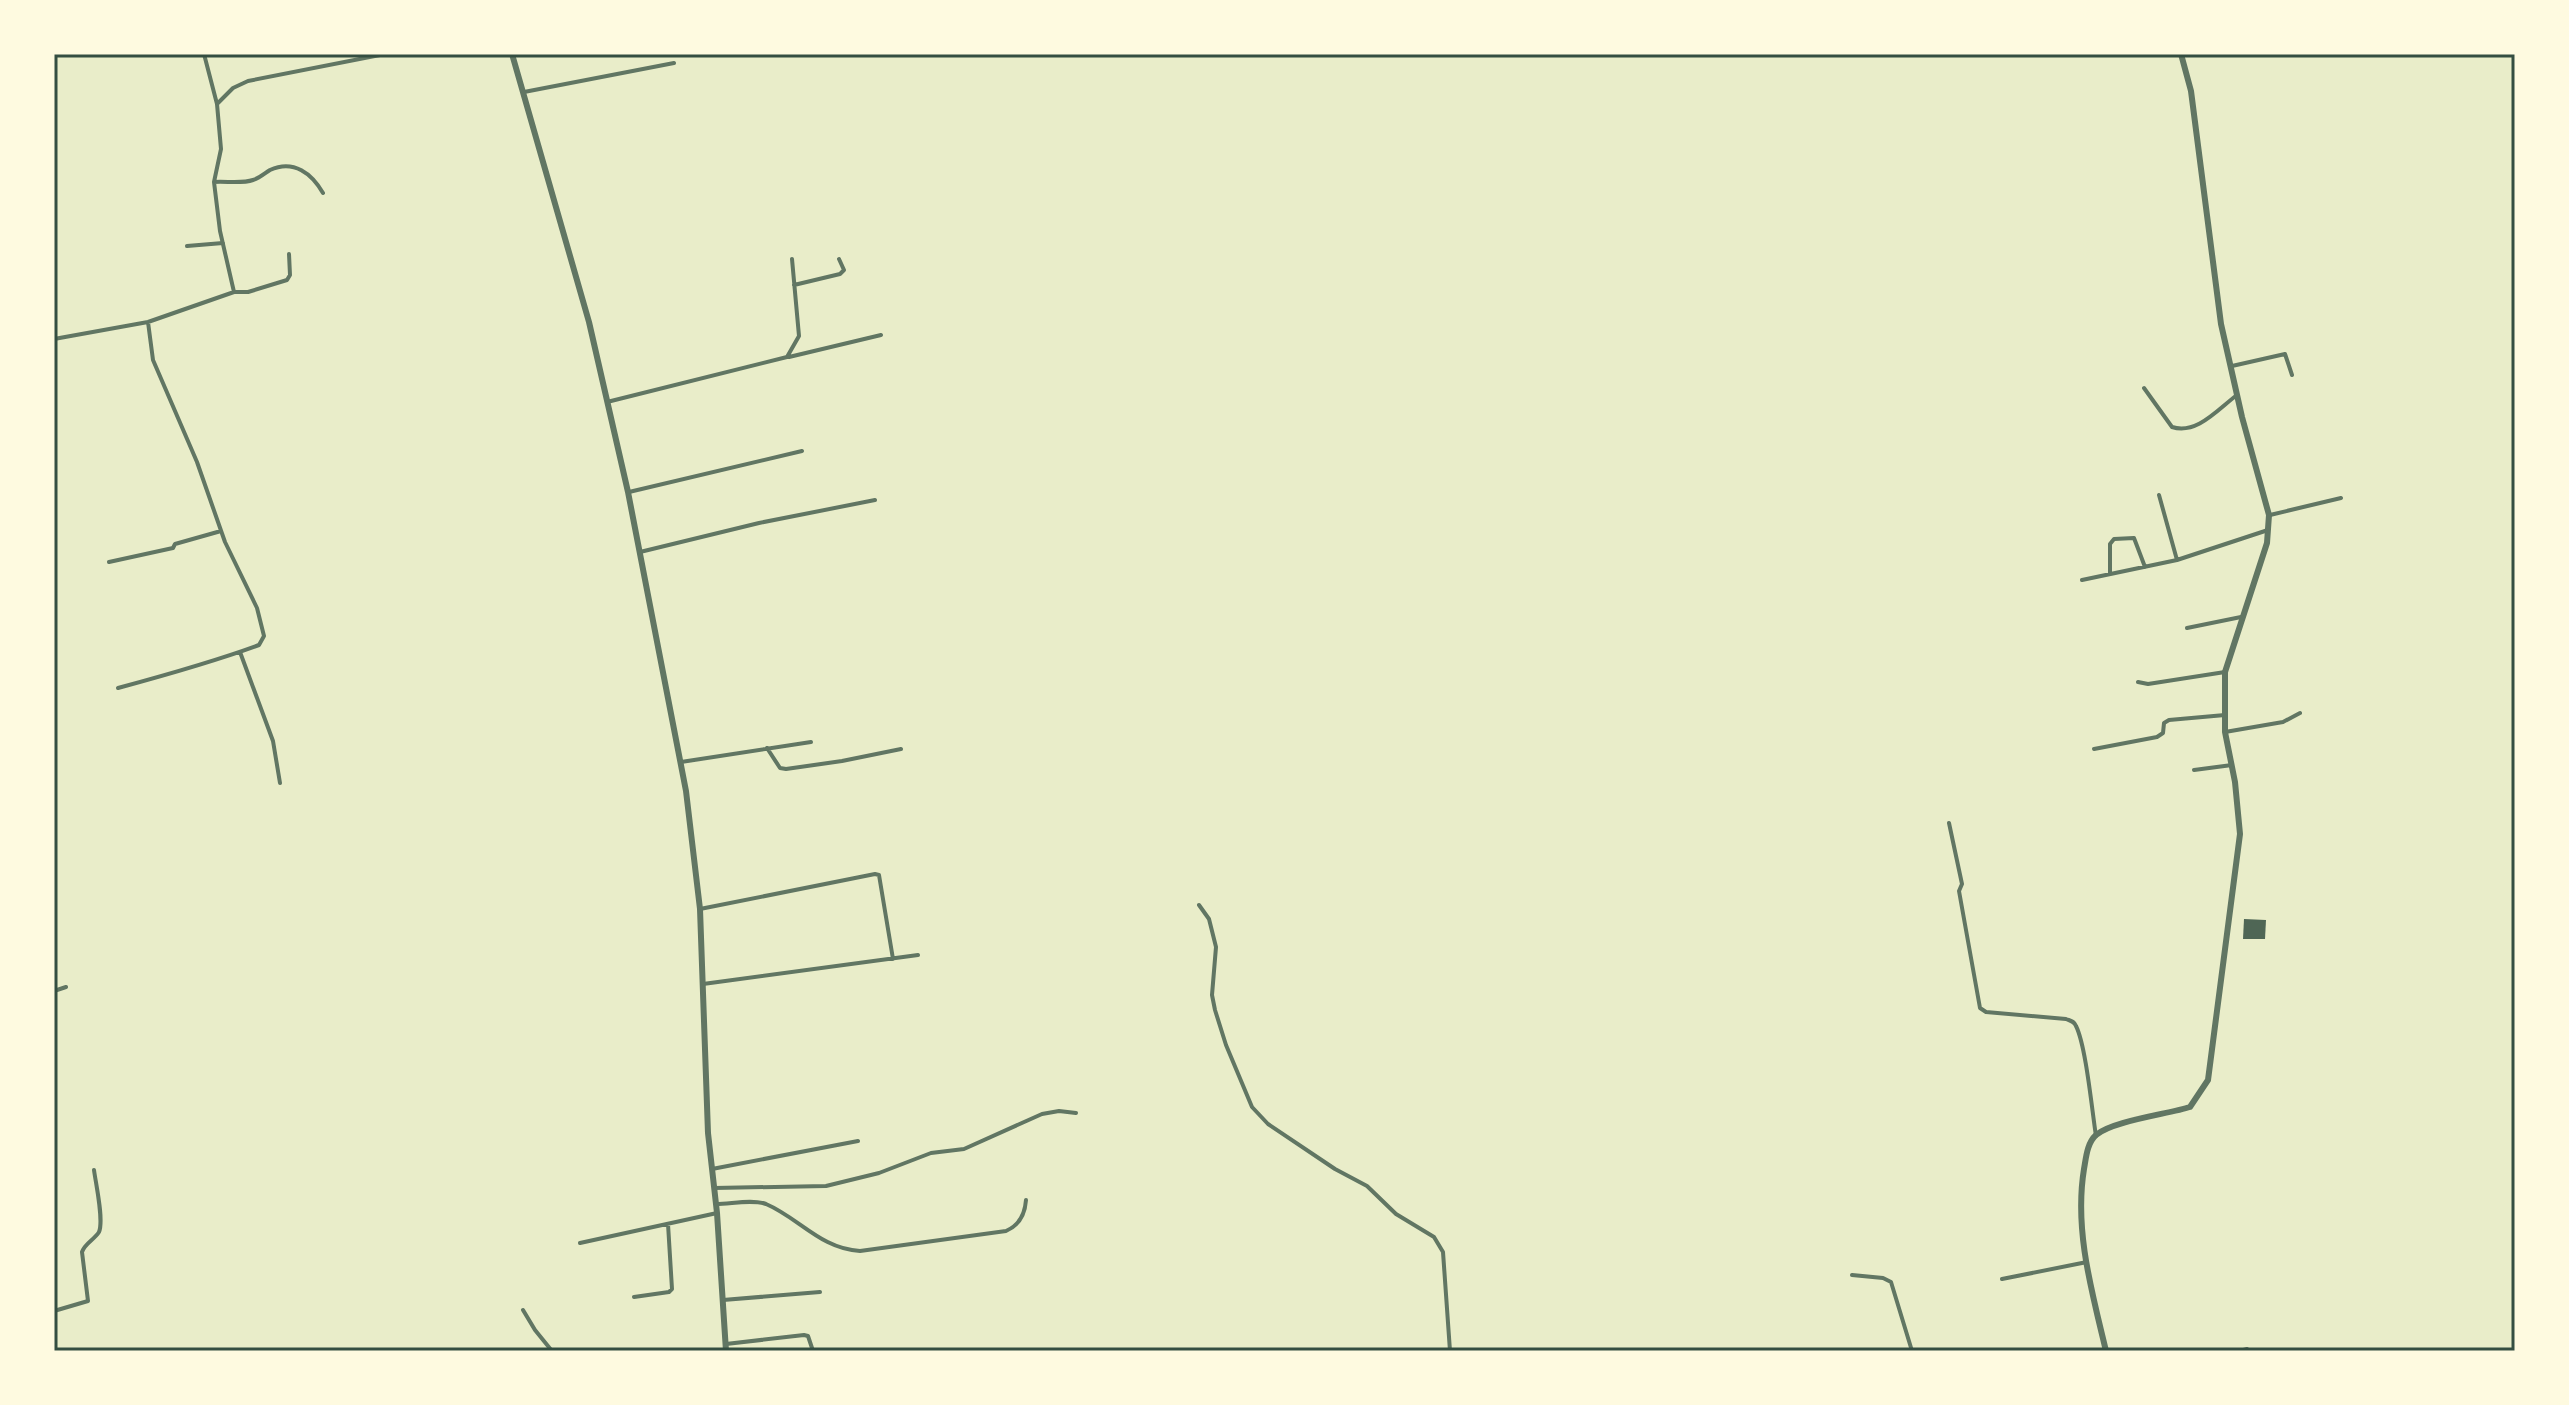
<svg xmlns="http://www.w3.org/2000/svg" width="2569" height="1405" font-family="Manrope,sans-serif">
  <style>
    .building { fill: #4f6655 }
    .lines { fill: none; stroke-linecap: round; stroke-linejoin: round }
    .minor { stroke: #617663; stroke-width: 4 }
    .tertiary { stroke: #617663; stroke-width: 6 }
    .neatline { fill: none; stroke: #344e41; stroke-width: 3 }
  </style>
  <rect width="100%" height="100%" fill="#e9edc9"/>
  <!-- building -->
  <path class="building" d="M2244,919L2266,920L2265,939H2243Z"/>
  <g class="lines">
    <!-- minor -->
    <path class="minor" d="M524,92L674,63
      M218,103L233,88L248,81L385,54
      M214,182C226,181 242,184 253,180C260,178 265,173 270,170C294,159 312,174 323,193
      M187,246L223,243
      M794,285L840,274L844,270L839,259
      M234,292H248L287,280L290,275L289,254
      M54,339L148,322L234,292L220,231L214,182L221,149L217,104L204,54
      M789,357L881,335
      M2232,366L2285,354L2292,375
      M2144,388L2172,427C2197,435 2218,409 2237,395
      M607,402L787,357L799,336L792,259
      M629,492L802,451
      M2159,495L2177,560
      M2270,515L2341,498
      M640,552L759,523L875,500
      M109,562L173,548L175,544L221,531
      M2110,574V544L2114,539L2134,538L2145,567
      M2082,580L2177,560L2268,530
      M2187,628L2241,617
      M240,652L273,741L280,783
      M2138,682L2148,684L2225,672
      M118,688C166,675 213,662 259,645L264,636L257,608L225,542L197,462L153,360L148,322
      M2225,732L2283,722L2300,713
      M767,748L780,768L786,769L842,761L901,749
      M2094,749L2157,737L2163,733L2164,723L2169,720L2225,715
      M681,762L811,742
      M2194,770L2232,765
      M1949,823L1962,884L1959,891L1980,1008L1986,1012L2066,1019C2071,1021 2074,1021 2076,1026C2086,1046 2092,1111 2096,1136
      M1199,905L1209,919L1216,947L1212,995L1215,1010L1226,1045L1252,1107L1268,1124L1335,1169L1367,1186L1396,1214L1434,1237L1443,1252L1450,1351
      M700,909L875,874L879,875L893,959
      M703,984L918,955
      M54,991L66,987
      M712,1169L858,1141
      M714,1188L826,1186L879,1173L931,1153L964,1149L1042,1114L1059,1111L1076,1113
      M716,1204C731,1204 752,1199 766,1204C799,1218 821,1249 860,1251L1006,1231C1020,1225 1025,1214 1026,1200
      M580,1243L717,1213
      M1852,1275L1883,1278L1891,1282L1912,1351
      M2002,1279L2087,1262
      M634,1297L669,1292L672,1289L668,1224
      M723,1300L820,1292
      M523,1310L535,1330L552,1351
      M54,1311L88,1301L82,1252C85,1243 94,1240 99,1232C104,1220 96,1185 94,1170
      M726,1344L804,1335L808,1336L813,1351
      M2240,1351L2247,1349"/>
    <!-- tertiary -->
    <path class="tertiary" d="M512,54L589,322L628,492L686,791L700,909L708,1133L717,1213L726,1351
      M2106,1351C2092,1292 2074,1230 2084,1169C2086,1158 2087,1143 2096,1135C2112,1121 2168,1114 2190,1107L2208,1080L2240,834L2235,782L2225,732V672L2267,543L2269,515L2242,417L2221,324L2191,91L2181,54"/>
  </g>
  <!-- border -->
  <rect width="2569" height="1405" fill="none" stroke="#fefae0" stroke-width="112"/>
  <rect x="56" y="56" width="2457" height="1293" class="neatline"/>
</svg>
